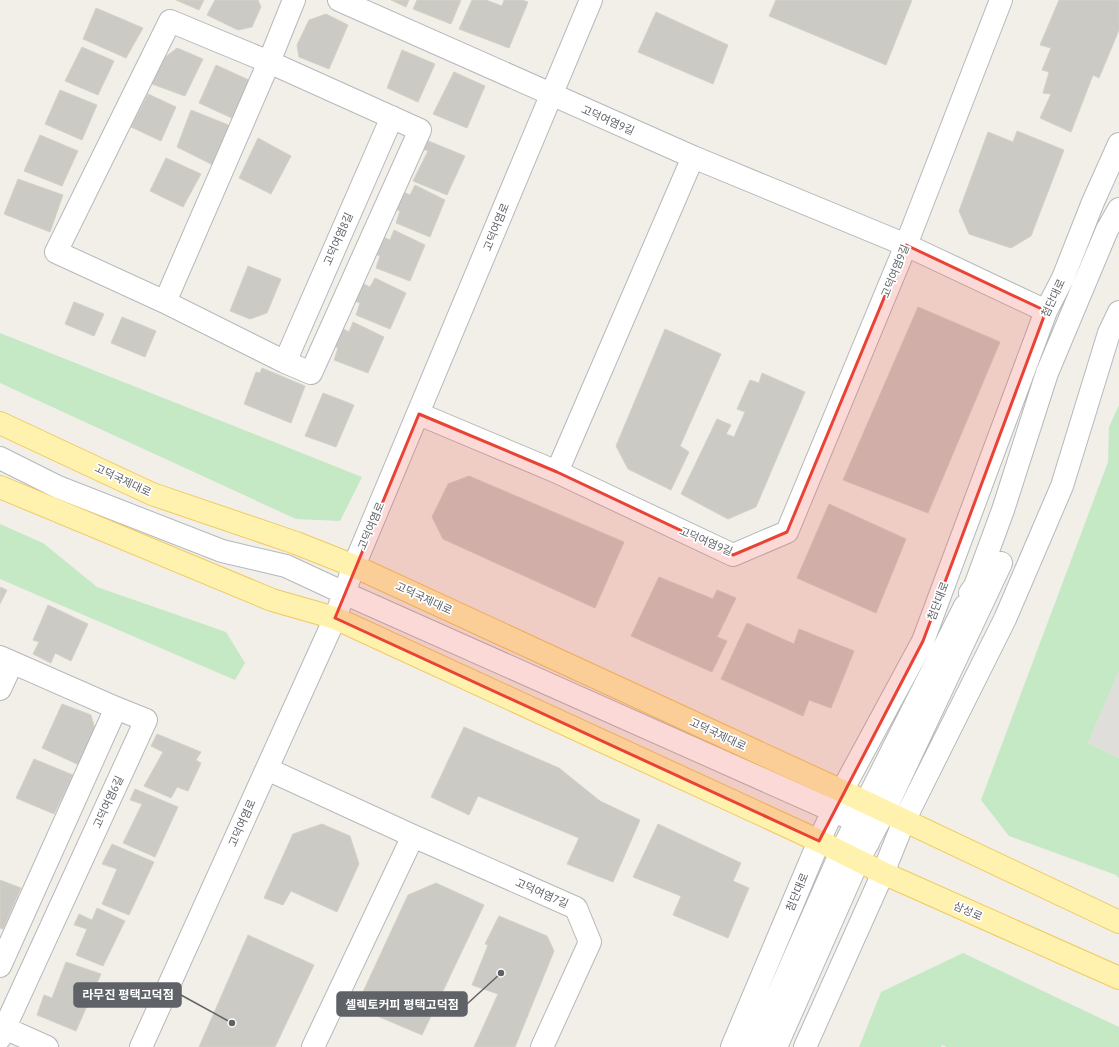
<svg xmlns="http://www.w3.org/2000/svg" width="1119" height="1047" font-family="'PT Sans','Noto Sans KR',sans-serif">
  <style>
    .industrial { fill: #e0deda }
    .green { fill: #c5e8c5 }
    .building { fill: #cccac5; stroke: #d6d1c6 }
    .lines { fill: none; stroke-linecap: round; stroke-linejoin: round }
    .minor-casing { stroke: #b5b8bc; stroke-width: 24 }
    .major-casing { stroke: #f2c960; stroke-width: 24 }
    .minor { stroke: #fff; stroke-width: 22 }
    .major { stroke: #fff2af; stroke-width: 22 }
    .marked { fill: #ea4335; fill-opacity: 0.2; stroke: #ea4335; stroke-width: 3; stroke-linejoin: round }
    .labels { text-anchor: middle; dominant-baseline: central; stroke-width: 3.5; stroke-linejoin: round; paint-order: stroke }
    .street-label { font-size: 11px; fill: #5f6368; stroke: #fff }
    .leader { fill: none; stroke: #5f6368; stroke-width: 1.5 }
    .callout-dot { fill: #5f6368; stroke: #fff; stroke-width: 1.5 }
    .callout { fill: #5f6368; stroke: #5f6368; stroke-width: 1.5 }
    .callout-label { font-size: 12px; text-anchor: middle; font-weight: bold; fill: #fff }
  </style>
  <rect width="100%" height="100%" fill="#f1efe8"/>
  <!-- industrial -->
  <path class="industrial" d="M1119,671V758L1088,743Z"/>
  <!-- green -->
  <path class="green" d="M0,333L362,477L340,521L296,519L0,383Z
    M1119,405V671L1088,743L1119,758V878L1116,875L1009,836L981,800L1108,462L1109,427Z
    M0,524L43,543L97,587L226,632L245,663L235,680L0,579Z
    M963,953L1119,1027V1047H947L942,1045L941,1047H859L881,992Z"/>
  <!-- building -->
  <path class="building" d="M176,0H204L199,10Z
    M215,0H258L261,7L252,27L238,30L207,15Z
    M391,0H409L406,7Z
    M417,0H461L451,24L413,9Z
    M472,0H486L502,6L504,0H522L528,2L509,48L459,29Z
    M776,0H912L886,65L769,16Z
    M1059,0H1119V30L1099,78L1093,75L1071,132L1040,118L1051,94L1043,93L1049,72L1042,70L1051,48L1040,45Z
    M96,8L143,28L126,58L83,39Z
    M656,12L728,45L713,84L638,52Z
    M326,14L348,25L329,69L299,57L297,45L309,20Z
    M82,47L114,61L98,95L65,81Z
    M177,48L203,59L185,96L152,84L163,59Z
    M402,50L435,64L418,102L387,88Z
    M216,65L251,81L234,119L199,103Z
    M454,72L485,86L467,128L433,114Z
    M60,90L97,105L82,140L45,124Z
    M148,94L176,107L161,141L131,127Z
    M191,110L231,126L213,165L177,147Z
    M1017,131L1064,150L1031,236L1011,248L969,234L959,211L988,132L1013,142Z
    M40,135L78,151L62,186L24,171Z
    M258,138L291,156L271,194L239,178Z
    M426,140L465,156L447,195L413,181L428,151L422,149Z
    M166,158L201,174L183,207L150,191Z
    M18,179L63,195L50,232L4,214Z
    M415,185L445,200L430,237L396,223L400,211L393,208L401,191L410,195Z
    M394,230L425,245L410,281L376,268L380,256L373,253L381,236L390,240Z
    M248,266L281,279L267,313L250,319L230,311Z
    M375,278L406,293L390,329L356,315L360,303L354,301L362,283L370,287Z
    M74,302L104,314L94,336L65,324Z
    M918,307L1000,342L928,513L843,480Z
    M122,317L156,331L145,357L111,343Z
    M353,322L384,337L368,373L334,360L338,348L332,345L340,327L349,332Z
    M665,329L721,354L680,446L689,452L671,490L628,469L616,446Z
    M262,368L305,386L291,423L244,404L256,372L260,373Z
    M762,373L805,392L756,507L728,519L681,494L717,419L731,425L726,434L734,437L745,412L737,409L750,380L759,383Z
    M323,393L354,405L336,447L305,436Z
    M469,476L624,542L595,608L443,539L432,517L448,484Z
    M829,504L906,539L876,613L797,578Z
    M659,577L713,599L717,590L736,598L717,637L727,641L712,672L631,636Z
    M0,587L7,590L0,604Z
    M48,605L88,624L71,661L55,653L51,663L33,654L39,642L33,640Z
    M747,623L794,644L799,629L854,651L831,708L809,700L803,716L721,679Z
    M62,704L91,715L96,733L79,765L42,748Z
    M464,727L559,768L600,801L640,820L613,882L567,864L579,838L478,796L469,815L431,797Z
    M157,734L201,752L196,760L201,763L188,791L177,787L171,798L144,786L163,752L151,746Z
    M34,759L73,775L54,814L16,798Z
    M135,789L178,807L155,857L123,843L142,804L130,800Z
    M322,824L350,836L359,864L337,912L291,891L283,905L264,898L293,834Z
    M658,824L741,863L733,881L749,888L728,938L673,915L681,896L633,877Z
    M112,844L154,862L129,915L102,904L117,869L102,864Z
    M0,880L21,888L3,929L0,928Z
    M436,883L484,905L422,1035L356,1007L408,895Z
    M97,908L125,921L103,966L76,955L87,929L74,925L79,914L92,920Z
    M499,916L547,936L554,951L515,1047H474L498,994L472,985L488,945L485,944Z
    M248,935L314,965L275,1047H199Z
    M66,962L101,974L76,1031L37,1015L44,995L52,998Z"/>
  <g class="lines">
    <defs>
      <path id="minor" d="M339,0L693,157L557,472L733,555L787,532L906,245L1001,0
        M693,157L906,245L1046,311
        M165,302L269,62L170,21L56,252L165,302L285,362L311,373L420,130L269,62L294,0
        M285,362L392,117
        M419,414L557,472
        M0,458L58,487L222,551L286,566L344,593L856,821L868,843
        M970,593L975,586L1003,510L1047,373L1107,230L1119,209
        M0,657L116,708L146,720L0,1038
        M0,689L12,663
        M267,769L413,836L576,908L590,942L542,1047
        M0,966L116,708
        M0,1026L47,1047
        M141,1047L335,618L354,566L591,0
        M313,1047L413,836
        M732,1047L819,841L842,791L923,641L1046,311L1063,278L1093,202L1119,144
        M755,1047L841,852L965,606
        M776,1047L858,861L884,812L1001,563
        M805,1047L883,873L904,821L1005,619L1062,486L1109,333L1119,312"/>
      <path id="major" d="M0,423L152,494L296,543L354,566L842,791L1119,922
        M0,487L272,600L335,618L819,841L883,873L1119,978"/>
    </defs>
    <!-- minor casing -->
    <use href="#minor" class="minor-casing"/>
    <!-- major casing -->
    <use href="#major" class="major-casing"/>
    <!-- minor -->
    <use href="#minor" class="minor"/>
    <!-- major -->
    <use href="#major" class="major"/>
  </g>
  <!-- marked area -->
  <path class="marked" d="M906,245L1046,311L923,641L819,841L335,618L419,414L557,472L733,555L787,532Z"/>
  <g class="labels">
    <!-- street labels -->
    <g class="street-label">
      <text transform="translate(608 120) rotate(24)">고덕여염9길</text>
      <text transform="translate(496 227) rotate(-68)">고덕여염로</text>
      <text transform="translate(338 239) rotate(-66)">고덕여염8길</text>
      <text transform="translate(895 271) rotate(-68)">고덕여염9길</text>
      <text transform="translate(1053 298) rotate(-65)">첨단대로</text>
      <text transform="translate(123 480) rotate(25)">고덕국제대로</text>
      <text transform="translate(371 526) rotate(-67)">고덕여염로</text>
      <text transform="translate(706 541) rotate(23)">고덕여염9길</text>
      <text transform="translate(424 598) rotate(25)">고덕국제대로</text>
      <text transform="translate(938 601) rotate(-69)">첨단대로</text>
      <text transform="translate(718 734) rotate(25)">고덕국제대로</text>
      <text transform="translate(108 802) rotate(-65)">고덕여염6길</text>
      <text transform="translate(242 823) rotate(-66)">고덕여염로</text>
      <text transform="translate(797 892) rotate(-67)">첨단대로</text>
      <text transform="translate(542 893) rotate(24)">고덕여염7길</text>
      <text transform="translate(968 911) rotate(24)">삼성로</text>
    </g>
  </g>
  <!-- callouts -->
  <path class="leader" d="M232 1023L181 995M501 973L467 1004"/>
  <g class="callout-dot">
    <circle cx="232" cy="1023" r="4"/>
    <circle cx="501" cy="973" r="4"/>
  </g>
  <g class="callout">
    <rect x="74" y="983" width="107" height="24" rx="4"/>
    <rect x="337" y="992" width="130" height="24" rx="4"/>
  </g>
  <g class="callout-label">
    <text x="128" y="999">라무진 평택고덕점</text>
    <text x="402" y="1009">셀렉토커피 평택고덕점</text>
  </g>
</svg>
